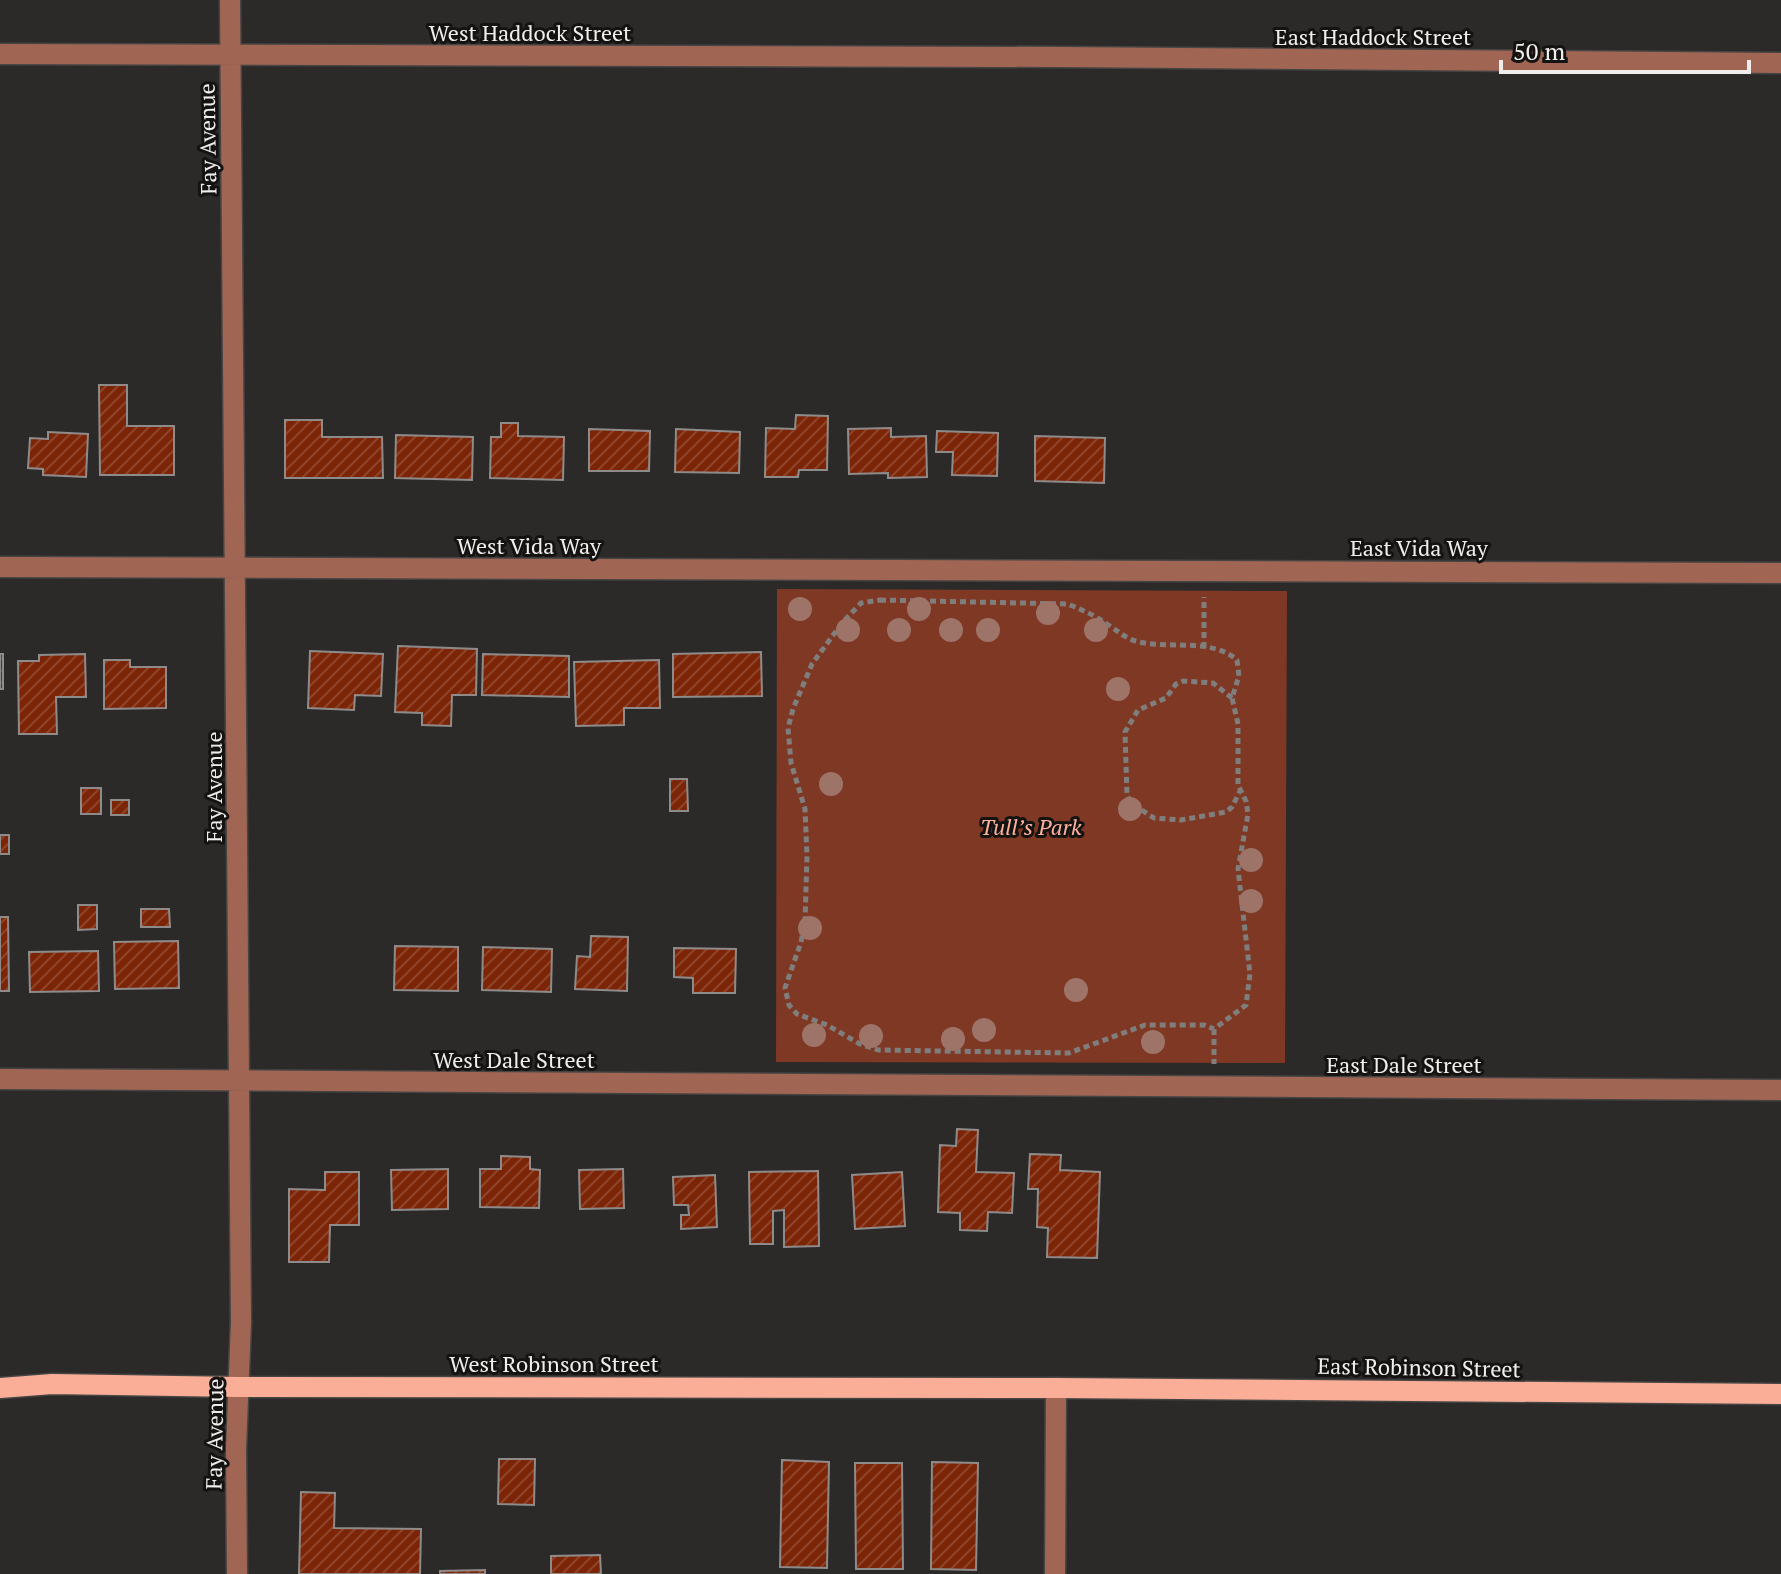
<svg xmlns="http://www.w3.org/2000/svg" width="1781" height="1574" font-family="'PT Serif',serif">
  <style>
    .green { fill: #7e3824 }
    .building { fill: url(#building-hatch); stroke: #8f8b8a; stroke-width: 2 }
    .lines { fill: none; stroke-linecap: round; stroke-linejoin: round }
    .minor-casing { stroke: #474544; stroke-width: 23 }
    .major-casing { stroke: #474544; stroke-width: 23 }
    .path { stroke: #807e7d; stroke-width: 5; stroke-dasharray: 6 4; stroke-linecap: butt }
    .minor { stroke: #a16553; stroke-width: 20 }
    .major { stroke: #faae98; stroke-width: 20 }
    .tree { fill: #9e7468 }
    .labels { text-anchor: middle; dominant-baseline: central; stroke-width: 6; stroke-linejoin: round; paint-order: stroke }
    .street-label { font-size: 22px; fill: #f0eeed; stroke: #141312 }
    .park-label { font-size: 22px; font-style: italic; fill: #fcb19b; stroke: #141312 }
  </style>
  <defs>
    <pattern id="building-hatch" width="6" height="6" patternUnits="userSpaceOnUse" patternTransform="scale(2)"><rect width="6" height="6" fill="#7b2506"/><path d="M-1 1l2-2M0 6l6-6M5 7l2-2" fill="none" stroke="#8e452b"/></pattern>
  </defs>
  <rect width="100%" height="100%" fill="#2c2a29"/>
  <!-- green -->
  <path class="green" d="M777,589L1287,591L1285,1063L776,1062Z"/>
  <!-- building -->
  <path class="building" d="M99,385H127V426H174V475H100Z
    M796,415L828,416L827,470H799L798,477H765L766,428L795,429Z
    M285,420H322V437H382L383,478H285Z
    M501,423H518V436L564,437L563,480L490,478L491,437H501Z
    M891,428V437L926,436L927,477L888,478V473L849,474L848,429Z
    M589,429L650,431L649,471H589Z
    M676,429L740,432L739,473L675,472Z
    M937,431L998,433L997,476L952,475L953,452H936Z
    M48,432L88,434L86,477L43,475V469L28,468L30,438L48,439Z
    M396,435L473,437L472,480L395,478Z
    M1035,436L1105,438L1104,483L1035,481Z
    M398,646L477,649L476,695H452L451,726L422,725V713L395,712Z
    M310,651L383,654L381,696L355,695L354,710L308,708Z
    M761,652L762,696L673,697V654Z
    M0,654H3V689H0Z
    M85,654L86,697H56L57,734H19L18,661H39V655Z
    M483,654L569,656V697L482,695Z
    M104,660H130V667H166V708L104,709Z
    M659,660L660,708H624V725L576,726L574,662Z
    M670,779H687L688,811H670Z
    M81,788H101V814H81Z
    M111,800H129V815H111Z
    M0,835H9V854H0Z
    M78,905H97V929L78,930Z
    M141,909H169L170,927H141Z
    M0,917H8L9,991H0Z
    M591,936L628,937L627,991L575,989L577,956L590,957Z
    M178,941L179,988L115,989L114,942Z
    M395,946L458,947V991L394,990Z
    M483,947L552,949L551,992L482,990Z
    M674,948L736,949L735,993H693V978L674,977Z
    M98,951L99,991L30,992L29,952Z
    M957,1129L978,1130L976,1172L1014,1173L1012,1213L988,1212L987,1231L960,1230V1213L938,1212L940,1145L956,1146Z
    M1030,1154L1061,1155L1060,1170L1100,1172L1097,1258L1047,1257L1048,1228L1037,1227L1038,1189H1028Z
    M501,1156L530,1157V1169L540,1170L539,1208L480,1207V1169H501Z
    M448,1169V1209L392,1210L391,1170Z
    M623,1169L624,1208L580,1209L579,1170Z
    M818,1171L819,1246L784,1247V1210L773,1211V1244H750L749,1172Z
    M325,1172H359V1225H330L329,1262H289V1189L325,1190Z
    M902,1172L905,1226L855,1229L852,1175Z
    M715,1175L717,1227L681,1229V1215H689L688,1205H674L673,1177Z
    M499,1459H535L534,1505L498,1504Z
    M782,1460L829,1462L827,1568L780,1567Z
    M932,1462L978,1463L976,1570L931,1569Z
    M855,1463H902L903,1569H856Z
    M301,1492L335,1493L334,1528L421,1529L420,1574H299Z
    M600,1555L601,1574H551V1556Z
    M485,1570V1574H440V1571Z"/>
  <g class="lines">
    <defs>
      <path id="minor" d="M230,0L241,1322L236,1449L237,1574
        M0,54L1061,57L1781,63
        M0,567L1781,573
        M0,1079L1781,1090
        M1055,1574L1056,1388"/>
      <path id="major" d="M0,1388L52,1384L238,1387L1056,1388L1781,1394"/>
    </defs>
    <!-- minor casing -->
    <use href="#minor" class="minor-casing"/>
    <!-- major casing -->
    <use href="#major" class="major-casing"/>
    <!-- path -->
    <path class="path" d="M880,600L1067,604C1081,609 1094,615 1107,624C1118,631 1126,639 1139,642C1170,649 1212,638 1237,660L1239,676L1232,698L1238,724V785L1246,801L1248,814L1238,869L1250,974L1246,1005L1214,1029L1204,1025H1145L1069,1053L878,1050L860,1044L827,1025L797,1014L789,1005L785,988L801,942L805,922L807,856L805,809L791,763L788,728L793,709L812,664L842,623L861,603Z
      M1204,648V597
      M1232,698L1213,683L1183,681L1176,684L1166,698L1138,710L1125,732L1127,795L1132,804L1154,818L1181,820L1226,812L1232,807L1240,791
      M1214,1029V1064"/>
    <!-- minor -->
    <use href="#minor" class="minor"/>
    <!-- major -->
    <use href="#major" class="major"/>
  </g>
  <!-- trees -->
  <g class="tree">
    <circle cx="800" cy="609" r="12"/>
    <circle cx="919" cy="609" r="12"/>
    <circle cx="1048" cy="613" r="12"/>
    <circle cx="848" cy="630" r="12"/>
    <circle cx="899" cy="630" r="12"/>
    <circle cx="951" cy="630" r="12"/>
    <circle cx="988" cy="630" r="12"/>
    <circle cx="1096" cy="630" r="12"/>
    <circle cx="1118" cy="689" r="12"/>
    <circle cx="831" cy="784" r="12"/>
    <circle cx="1130" cy="809" r="12"/>
    <circle cx="1251" cy="860" r="12"/>
    <circle cx="1251" cy="901" r="12"/>
    <circle cx="810" cy="928" r="12"/>
    <circle cx="1076" cy="990" r="12"/>
    <circle cx="984" cy="1030" r="12"/>
    <circle cx="814" cy="1035" r="12"/>
    <circle cx="871" cy="1036" r="12"/>
    <circle cx="953" cy="1039" r="12"/>
    <circle cx="1153" cy="1042" r="12"/>
  </g>
  <g class="labels">
    <!-- street labels -->
    <g class="street-label">
      <text x="530" y="32">West Haddock Street</text>
      <text x="1373" y="36">East Haddock Street</text>
      <text transform="translate(207 139) rotate(-91)">Fay Avenue</text>
      <text x="529" y="545">West Vida Way</text>
      <text x="1419" y="547">East Vida Way</text>
      <text transform="translate(213 787) rotate(-90)">Fay Avenue</text>
      <text x="514" y="1059">West Dale Street</text>
      <text x="1404" y="1064">East Dale Street</text>
      <text x="554" y="1363">West Robinson Street</text>
      <text transform="translate(1419 1367) rotate(1)">East Robinson Street</text>
      <text transform="translate(214 1434) rotate(-89)">Fay Avenue</text>
    </g>
    <!-- park labels -->
    <g class="park-label">
      <text x="1031" y="826">Tull’s Park</text>
    </g>
  </g>
  <!-- scale -->
  <path d="M1501 60v12h248v-12" fill="none" stroke="#f0eeed" stroke-width="4"/>
  <text x="1513" y="60" font-size="24" fill="#f0eeed" stroke="#141312" stroke-width="6" paint-order="stroke">50 m</text>
</svg>
